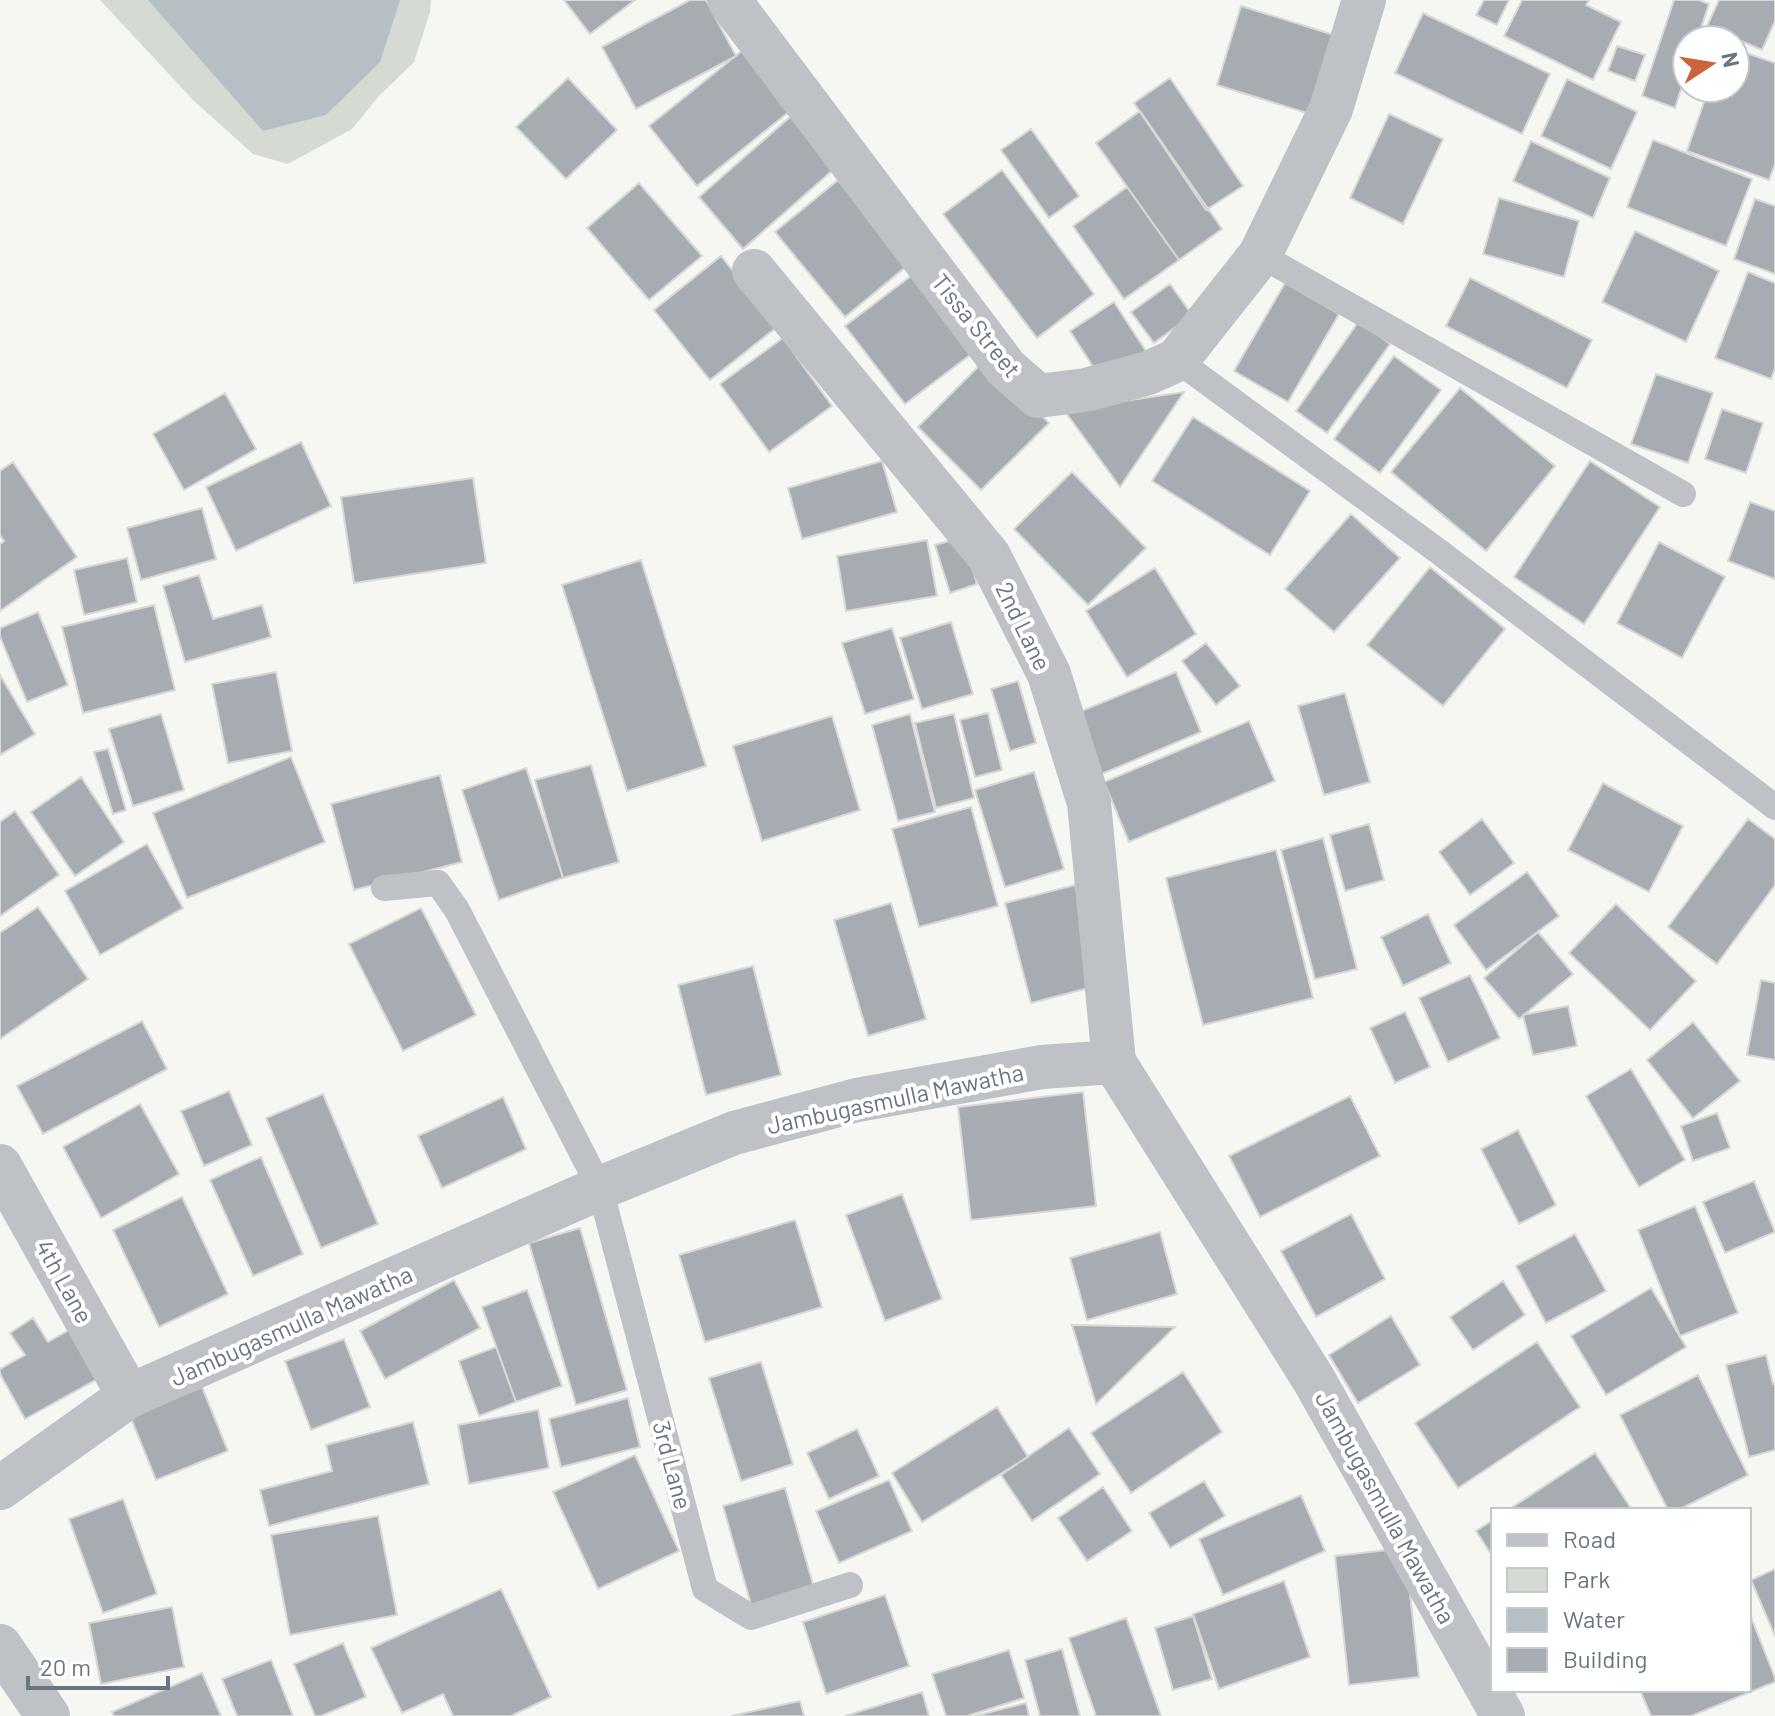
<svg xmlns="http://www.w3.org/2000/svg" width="1775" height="1716" font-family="Barlow,sans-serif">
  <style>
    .green { fill: #d5dad3 }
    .water { fill: #b6c0c4 }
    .building { fill: #a6acb2; stroke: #d8d8d6; stroke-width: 2 }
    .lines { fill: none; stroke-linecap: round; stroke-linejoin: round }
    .lane { stroke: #bec1c5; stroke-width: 26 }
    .street { stroke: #bec1c5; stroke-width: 44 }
    .labels { text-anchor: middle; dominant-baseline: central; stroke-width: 8; stroke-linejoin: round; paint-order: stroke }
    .street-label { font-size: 24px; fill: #697581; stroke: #fff }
  </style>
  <rect width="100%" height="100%" fill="#f6f6f3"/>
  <!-- green -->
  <path class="green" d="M100,0H431L430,12L414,62L379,96L352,129L288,164L253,154L193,100Z"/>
  <!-- water -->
  <path class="water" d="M148,0H400L380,62L326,115L263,131Z"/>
  <!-- building -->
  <path class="building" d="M564,0H635L590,34Z
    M690,0H706L736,56L636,109L602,47Z
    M1484,0H1509L1497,25L1476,15Z
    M1522,0H1589L1586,5L1621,22L1593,80L1504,36Z
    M1674,0H1699L1709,4L1697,40H1687V71L1675,108L1642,96Z
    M1719,0H1775V21L1762,50L1707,26Z
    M1241,6L1334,35L1310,114L1217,85Z
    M1423,13L1550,74L1522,134L1395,73Z
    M1617,46L1645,55L1635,81L1608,71Z
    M1735,49L1775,63V164L1769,180L1687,151L1709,88H1735Z
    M743,50L791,110L697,186L649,126Z
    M568,78L617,130L566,179L516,127Z
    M1170,78L1243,186L1206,210L1134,103Z
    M1567,79L1637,112L1611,169L1541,136Z
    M798,110L842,162L743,249L699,197Z
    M1140,111L1222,229L1179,260L1096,143Z
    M1389,114L1443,139L1403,224L1350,198Z
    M1031,129L1079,196L1049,218L1001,150Z
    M1653,140L1752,179L1726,246L1627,207Z
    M1531,141L1610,178L1593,218L1513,181Z
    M1002,170L1094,294L1037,338L943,214Z
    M838,180L908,265L845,317L775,232Z
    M639,183L702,256L649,300L587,228Z
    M1127,187L1179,260L1124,299L1073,226Z
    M1499,198L1579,221L1564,277L1483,254Z
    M1755,199L1775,206V274L1734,259Z
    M1635,231L1719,271L1686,342L1602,302Z
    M721,256L777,327L710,380L654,310Z
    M1748,272L1775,283V368L1771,379L1715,358Z
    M911,276L970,355L905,404L845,326Z
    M1470,278L1592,340L1567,388L1446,326Z
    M1285,283L1339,314L1288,402L1234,371Z
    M1170,284L1192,315L1154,343L1131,312Z
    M1114,302L1149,356L1105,385L1070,331Z
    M1359,321L1390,344L1327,433L1296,411Z
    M783,338L832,406L769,452L720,384Z
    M1394,356L1441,390L1380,473L1334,439Z
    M986,359L1049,423L981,490L918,427Z
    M1656,374L1713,393L1688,463L1631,444Z
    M1460,388L1555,466L1486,551L1391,472Z
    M1184,392L1120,487L1064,410Z
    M225,393L256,449L184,490L153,434Z
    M1722,409L1763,423L1746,473L1705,459Z
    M1193,417L1310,491L1270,555L1152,481Z
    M301,442L331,506L236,551L206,487Z
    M882,461L897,512L802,539L788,488Z
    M1590,461L1660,507L1584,624L1514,577Z
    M13,462L77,557L0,611V544L4,541L0,535V471Z
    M1072,472L1146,548L1088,605L1014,529Z
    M473,478L486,563L354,583L341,497Z
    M1750,502L1775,511V579L1728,561Z
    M202,508L216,559L141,580L127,528Z
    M1351,514L1400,558L1334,632L1285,589Z
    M963,537L977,584L950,593L935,545Z
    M927,540L937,596L846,611L837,556Z
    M1659,542L1725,577L1682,658L1617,623Z
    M127,558L137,602L84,615L74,570Z
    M641,560L706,766L627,791L562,585Z
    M1430,567L1505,629L1443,706L1367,645Z
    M1155,568L1196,634L1127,677L1086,611Z
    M199,575L213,619L262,605L271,637L185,662L163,586Z
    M154,605L175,690L83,713L62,627Z
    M38,612L68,685L27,702L0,637V628Z
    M951,622L973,694L922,709L900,638Z
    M892,628L914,699L865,714L842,643Z
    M1206,643L1240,686L1216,705L1182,661Z
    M276,672L292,751L228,763L212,684Z
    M1176,672L1201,732L1092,778L1067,717Z
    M0,675L35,734L0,755Z
    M1018,681L1036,743L1010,751L991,689Z
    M1345,693L1370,782L1324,795L1298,706Z
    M988,713L1002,770L975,777L960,720Z
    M161,714L184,790L133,806L109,729Z
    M910,714L935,812L898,821L872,725Z
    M954,714L974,798L936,808L915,723Z
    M832,716L860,810L762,841L733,746Z
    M1249,721L1275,781L1129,842L1104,782Z
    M108,749L126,810L113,814L94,752Z
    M291,757L325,842L187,898L153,813Z
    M591,765L619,862L563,878L535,780Z
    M526,768L563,878L499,900L462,790Z
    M1034,772L1064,869L1005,887L975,790Z
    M440,775L462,862L354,890L331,804Z
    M81,777L124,842L75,876L31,812Z
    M1603,783L1683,826L1649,892L1568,850Z
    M971,807L998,906L919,927L892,829Z
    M15,811L59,875L0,916V822Z
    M1482,819L1514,863L1470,895L1439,852Z
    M1748,819L1775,839V885L1717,964L1668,927Z
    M1369,824L1384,880L1345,891L1330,835Z
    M1323,838L1357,969L1315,979L1281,850Z
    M147,844L183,908L100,955L65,891Z
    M1276,850L1313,998L1203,1025L1166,878Z
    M1527,872L1559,916L1486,970L1454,925Z
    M1075,885L1100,985L1031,1003L1005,903Z
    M891,903L926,1019L868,1036L834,920Z
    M1616,904L1696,981L1650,1030L1569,953Z
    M38,907L88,979L0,1039V933Z
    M421,908L476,1015L403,1051L349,944Z
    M1428,914L1451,963L1403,986L1381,937Z
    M1538,932L1573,974L1519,1019L1484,978Z
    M753,966L781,1075L706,1095L678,985Z
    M1470,975L1500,1038L1448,1062L1419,998Z
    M1761,980L1775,983V1060L1747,1055Z
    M1568,1006L1577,1046L1533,1055L1523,1015Z
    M1405,1012L1430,1067L1395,1083L1370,1028Z
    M142,1021L167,1069L43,1134L17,1086Z
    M1693,1022L1740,1081L1693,1118L1647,1060Z
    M1631,1069L1685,1160L1639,1187L1586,1096Z
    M229,1091L252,1145L204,1166L181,1111Z
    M1083,1092L1096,1206L971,1220L958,1107Z
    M323,1094L378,1224L321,1248L266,1118Z
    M1350,1096L1380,1156L1260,1217L1229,1156Z
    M503,1097L526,1149L442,1188L418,1136Z
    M140,1104L179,1174L101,1218L63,1147Z
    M1717,1113L1730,1148L1693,1161L1681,1126Z
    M1518,1130L1556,1205L1519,1224L1481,1149Z
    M261,1157L303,1254L253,1276L210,1180Z
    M1754,1181L1775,1232L1725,1253L1703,1202Z
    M902,1194L942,1299L885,1321L846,1215Z
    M182,1197L228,1294L159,1327L113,1230Z
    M1695,1206L1738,1313L1680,1336L1638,1230Z
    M1351,1214L1385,1279L1316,1317L1281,1251Z
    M795,1220L822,1307L705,1342L679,1255Z
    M580,1228L627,1390L576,1405L529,1243Z
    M1160,1232L1177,1294L1087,1320L1070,1258Z
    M1575,1234L1606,1291L1546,1323L1516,1266Z
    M454,1280L480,1328L385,1379L360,1331Z
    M1503,1281L1525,1315L1473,1350L1450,1317Z
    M1651,1288L1686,1347L1606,1395L1571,1336Z
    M527,1290L562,1386L516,1402L482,1307Z
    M1391,1316L1420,1365L1358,1403L1329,1355Z
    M33,1318L48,1342L78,1325L106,1374L25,1419L0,1374V1369L25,1355L10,1333Z
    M1072,1325L1175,1327L1096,1404Z
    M344,1339L370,1407L311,1430L285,1361Z
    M1537,1342L1580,1407L1458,1488L1415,1423Z
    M496,1347L516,1402L479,1416L459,1361Z
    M1766,1355L1773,1384L1775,1383V1450L1749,1457L1726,1365Z
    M761,1362L793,1464L741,1481L709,1378Z
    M1183,1372L1222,1432L1131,1493L1091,1433Z
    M1698,1375L1748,1475L1678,1510H1668L1620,1415Z
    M202,1387L228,1451L156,1480L130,1416Z
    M628,1398L640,1447L561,1467L549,1419Z
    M997,1407L1028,1457L922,1522L892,1473Z
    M538,1410L549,1468L469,1484L458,1425Z
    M413,1422L429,1484L269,1526L260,1490L332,1471L326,1445Z
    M1069,1428L1100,1474L1032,1521L1001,1475Z
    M857,1429L879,1476L829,1499L807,1453Z
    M1595,1453L1632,1510H1508Z
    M635,1455L679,1551L598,1589L553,1492Z
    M889,1480L912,1531L839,1563L816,1511Z
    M1204,1481L1225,1516L1170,1548L1149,1513Z
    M1103,1487L1132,1531L1087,1561L1058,1518Z
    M785,1488L817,1598L754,1615L723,1506Z
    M1301,1495L1325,1551L1223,1595L1199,1539Z
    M123,1499L157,1594L103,1613L69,1519Z
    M378,1516L397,1615L290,1635L271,1535Z
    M1493,1520V1557L1476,1531Z
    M1405,1548L1419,1677L1349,1685L1335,1556Z
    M1775,1569V1636L1751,1580Z
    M1284,1581L1310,1657L1219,1689L1193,1614Z
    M501,1589L551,1697L511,1716H453L443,1694L402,1713L371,1648Z
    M885,1595L909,1666L826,1694L803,1622Z
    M172,1607L184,1667L101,1684L89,1623Z
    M1749,1612L1775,1678V1682L1691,1716H1651L1640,1690H1749Z
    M1193,1616L1212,1679L1173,1690L1155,1628Z
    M1126,1618L1161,1716H1096L1069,1638Z
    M343,1643L366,1697L321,1716H315L294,1664Z
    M1062,1649L1080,1716H1040L1025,1660Z
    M1009,1650L1024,1698L967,1716H946L932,1674Z
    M271,1660L293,1716H237L222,1679Z
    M202,1673L221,1716H114L112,1712Z
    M922,1692L929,1716H845Z
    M800,1701L804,1716H731Z
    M1026,1703L1029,1716H975Z"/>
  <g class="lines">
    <!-- lane -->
    <path class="lane" d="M1260,255L1683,494
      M1177,360L1438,551L1775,807
      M384,888L438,883L457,910L600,1188L705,1589L751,1617L850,1585"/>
    <!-- street -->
    <path class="street" d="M729,0L1006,368L1038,396L1086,390L1148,373L1177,360L1260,255L1331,109L1364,0
      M754,271L989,556L1049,674L1089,803L1114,1062
      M0,1166L129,1396
      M0,1488L129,1396L600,1188L734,1133L857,1100L1042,1067L1114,1062L1314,1380L1503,1716
      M0,1646L48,1716"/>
  </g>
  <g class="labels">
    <!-- street labels -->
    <g class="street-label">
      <text transform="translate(977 325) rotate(51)">Tissa Street</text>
      <text transform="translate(1024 626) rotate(64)">2nd Lane</text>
      <text transform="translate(895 1098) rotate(-12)">Jambugasmulla Mawatha</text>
      <text transform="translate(65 1281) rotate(61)">4th Lane</text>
      <text transform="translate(291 1325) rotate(-24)">Jambugasmulla Mawatha</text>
      <text transform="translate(673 1465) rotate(75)">3rd Lane</text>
      <text transform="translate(1386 1507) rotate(61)">Jambugasmulla Mawatha</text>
    </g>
  </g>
  <!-- legend -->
  <rect x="1491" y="1508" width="260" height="184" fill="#ffffff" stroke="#c3c8cd" stroke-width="2"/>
  <rect x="1507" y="1534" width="40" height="12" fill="#bec1c5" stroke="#c3c8cd" stroke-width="2"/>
  <text x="1563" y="1548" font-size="24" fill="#697581">Road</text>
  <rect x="1507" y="1568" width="40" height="24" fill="#d5dad3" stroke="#c3c8cd" stroke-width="2"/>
  <text x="1563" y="1588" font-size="24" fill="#697581">Park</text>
  <rect x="1507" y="1608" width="40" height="24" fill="#b6c0c4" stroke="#c3c8cd" stroke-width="2"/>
  <text x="1563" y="1628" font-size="24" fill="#697581">Water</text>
  <rect x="1507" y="1648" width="40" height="24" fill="#a6acb2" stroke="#c3c8cd" stroke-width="2"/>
  <text x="1563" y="1668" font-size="24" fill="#697581">Building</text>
  <!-- north arrow -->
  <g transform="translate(1711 64) rotate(78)"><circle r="38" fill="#ffffff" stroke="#c3c8cd" stroke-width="2"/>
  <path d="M0-6L14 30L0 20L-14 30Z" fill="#cd633c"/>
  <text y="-12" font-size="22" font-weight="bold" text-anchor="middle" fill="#697581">N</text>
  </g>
  <!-- scale -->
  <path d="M28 1676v12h140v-12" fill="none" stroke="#697581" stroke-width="4"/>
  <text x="40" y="1676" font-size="24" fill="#697581" stroke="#ffffff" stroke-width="6" paint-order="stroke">20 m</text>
</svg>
